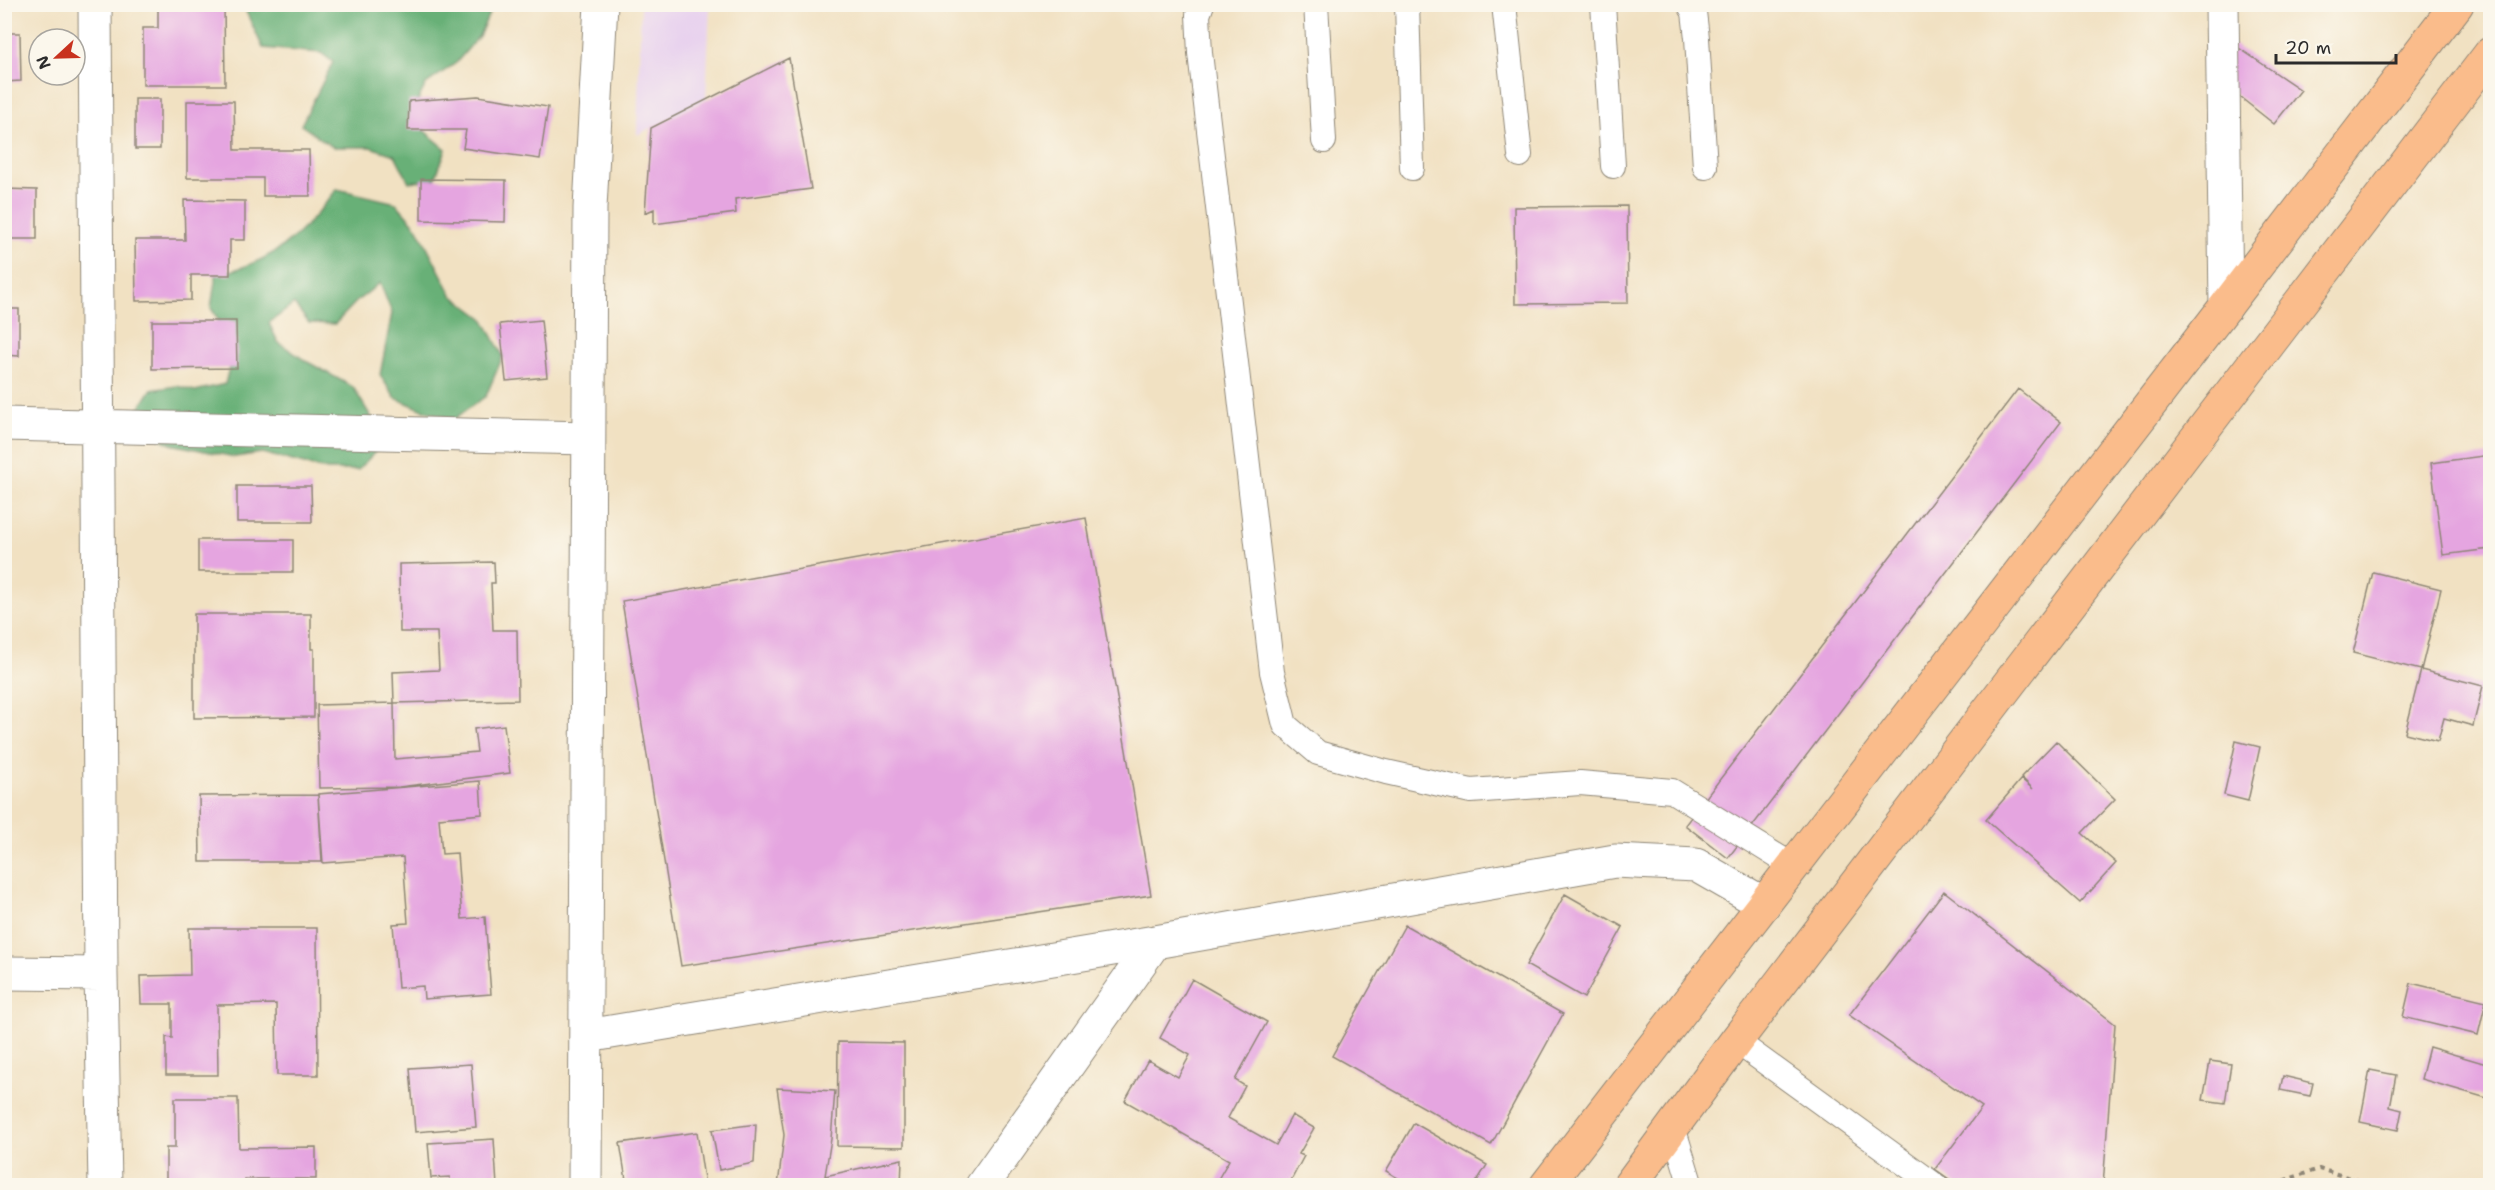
<svg xmlns="http://www.w3.org/2000/svg" width="2495" height="1190" font-family="'Shantell Sans',sans-serif">
  <style>
    .built { fill: #e8d2ee }
    .forest { fill: #68b077; stroke: #4a6e51; stroke-width: 1.5 }
    .building { fill: #e5a5e0 }
    .lines { fill: none; stroke-linecap: round; stroke-linejoin: round }
    .service-casing { stroke: #8e8676; stroke-width: 26 }
    .minor-casing { stroke: #8e8676; stroke-width: 35 }
    .trunk-casing { stroke: #8e8676; stroke-width: 35 }
    .path { stroke: #8e8676; stroke-width: 4; stroke-dasharray: 4.5 4.5; stroke-linecap: butt }
    .service { stroke: #fff; stroke-width: 24 }
    .minor { stroke: #fff; stroke-width: 33 }
    .trunk { stroke: #fabc8b; stroke-width: 33 }
  </style>
  <rect width="100%" height="100%" fill="#fbf7ec"/>
  <filter id="ink" filterUnits="userSpaceOnUse"><feTurbulence type="fractalNoise" baseFrequency=".0167" numOctaves="2"/><feDisplacementMap in="SourceGraphic" scale="12" xChannelSelector="R" yChannelSelector="G"/><feConvolveMatrix kernelMatrix="1 2 1 2 8 2 1 2 1" color-interpolation-filters="sRGB"/></filter>
  <filter id="wash" filterUnits="userSpaceOnUse"><feTurbulence type="fractalNoise" baseFrequency=".008" numOctaves="4" result="noise"/><feDisplacementMap in="SourceGraphic" scale="24" xChannelSelector="R" yChannelSelector="G"/><feGaussianBlur stdDeviation="1.35" result="paint"/><feColorMatrix in="noise" values="0 0 0 0 0 0 0 0 0 0 0 0 0 0 0 0 0 1.4 0 .05"/><feComposite in="paint" operator="in"/></filter>
  <g filter="url(#wash)">
    <rect width="100%" height="100%" fill="#f1e1c2"/>
    <!-- built -->
    <path class="built" d="M641,5H710L706,99L637,135Z"/>
    <!-- forest -->
    <path class="forest" d="M243,5H493L479,36L456,63L426,84L409,118L446,149L435,179L409,182L395,155L370,147H333L301,125L333,62L321,53L263,48Z
      M337,189L396,203L417,227L452,295L483,318L503,356L486,396L454,419L426,411L395,398L380,375L392,313L380,283L357,301L335,324L309,323L294,304L269,323L278,342L306,361L353,387L373,420L375,452L358,470H327L262,453L235,457L171,444L141,429L139,409L151,390L177,386L195,391L225,384L229,368L230,339L211,308L216,275C277,261 300,236 337,189Z"/>
    <g id="blocks">
      <!-- building -->
      <path class="building" d="M158,4H224L225,85H143V28H158Z
        M4,33H20L21,81L4,82Z
        M2224,38L2301,90L2274,124L2226,86Z
        M789,58L811,189L735,199L736,213L654,224V209L645,213L651,128Z
        M478,96L548,107L540,159L463,148L466,130H408L409,101Z
        M135,99H160V149H135Z
        M187,101H234L235,150H309L310,196H263V178H187Z
        M421,179L506,180L505,222L421,220Z
        M4,189L37,190V239H4Z
        M184,200L245,201V240H230V275H191V300L136,301L135,240H185Z
        M1627,206L1628,303L1515,304L1514,207Z
        M4,309H19V356L4,355Z
        M541,320L547,377L506,381L500,324Z
        M152,321H236L237,368L152,369Z
        M2018,389L2061,422L1728,858L1685,825Z
        M2490,455V549L2443,555L2431,463Z
        M237,486H311L312,522H237Z
        M1086,518L1151,895L681,966L622,601Z
        M198,540H293V572H198Z
        M494,562L495,583H491L493,630H517L518,700L394,703L393,672L439,670L437,632H400L399,564Z
        M2373,572L2441,589L2421,670L2483,686L2473,726L2444,718L2438,741L2405,733L2421,670L2353,653Z
        M194,614H311V649H314V717L194,718Z
        M394,703L395,759L477,752L474,729L504,725L510,773L399,787L319,788L317,705Z
        M2056,741L2115,799L2082,833L2116,863L2080,903L1986,820L2021,779L2033,789L2021,777Z
        M2236,741L2260,747L2248,801L2224,795Z
        M480,781L482,814L439,818L442,854L457,853L462,919L485,917L491,994L424,999L423,986L398,988L393,924L408,923L403,857L323,863L318,794Z
        M318,795L322,862H200L199,796Z
        M1944,891L2115,1024L2103,1186H1959L1935,1169L1982,1107L1849,1015Z
        M1565,894L1623,927L1584,998L1526,965Z
        M1405,925L1563,1014L1491,1145L1332,1056Z
        M189,928H317L318,1075H277L276,1004L217,1005L218,1075H166V1037L172,1038V1004H141L140,976L190,975Z
        M1192,979L1267,1022L1235,1080L1245,1086L1228,1118L1276,1145L1292,1115L1314,1128L1299,1154L1304,1156L1288,1186H1214L1229,1160L1125,1101L1148,1060L1178,1077L1190,1055L1160,1038Z
        M2411,983L2486,1001L2478,1035L2403,1017Z
        M838,1042L904,1043V1147L837,1146Z
        M2429,1047L2490,1065V1099L2421,1079Z
        M2210,1061L2231,1064L2225,1103L2203,1100Z
        M471,1064L476,1127L415,1132L410,1068Z
        M2370,1070L2396,1075L2390,1107L2402,1110L2398,1130L2360,1122Z
        M2283,1076L2313,1083L2310,1096L2280,1090Z
        M777,1088L835,1091L831,1139L825,1176L902,1159L901,1186H778L784,1135Z
        M175,1098H238L239,1148L316,1147V1179H245V1186H166V1148H175Z
        M1414,1123L1487,1165L1474,1186H1411L1386,1171Z
        M756,1124L754,1163L719,1170L712,1130Z
        M697,1132L705,1185L627,1186L620,1143Z
        M494,1139L497,1186H451L450,1177L431,1178L428,1143Z"/>
    </g>
  </g>
  <g filter="url(#ink)">
    <use href="#blocks" fill-opacity="0" stroke="#8e8676" stroke-width="1.5"/>
    <g class="lines">
      <defs>
        <path id="service" d="M1202,4L1198,15L1200,53L1272,672L1285,725L1318,753L1386,772L1471,791L1580,783L1672,791L1793,866
          M1316,4L1324,141
          M1407,4L1412,168
          M1504,4L1520,155
          M1603,4L1613,166
          M1689,4L1694,12L1697,38L1705,167
          M1736,1041L1936,1186
          M1673,1127L1691,1186"/>
        <path id="minor" d="M95,4L101,974L105,1186
          M2222,4L2226,306
          M4,424L588,438
          M4,973L101,974
          M587,1036L1155,942L1615,861L1696,865L1764,904
          M585,1186L590,208L601,4
          M982,1186L1155,942"/>
        <path id="trunk" d="M1546,1186L2226,306L2457,4
          M1629,1186L1736,1041L2490,54"/>
      </defs>
      <!-- service casing -->
      <use href="#service" class="service-casing"/>
      <!-- minor casing -->
      <use href="#minor" class="minor-casing"/>
      <!-- trunk casing -->
      <use href="#trunk" class="trunk-casing"/>
      <!-- path -->
      <path class="path" d="M2267,1186L2319,1169L2378,1186"/>
      <!-- service -->
      <use href="#service" class="service"/>
      <!-- minor -->
      <use href="#minor" class="minor"/>
      <!-- trunk -->
      <use href="#trunk" class="trunk"/>
    </g>
  </g>
  <!-- margin -->
  <rect width="2495" height="1190" fill="none" stroke="#fbf7ec" stroke-width="24"/>
  <!-- north arrow -->
  <g transform="translate(57 57) rotate(248)"><circle r="28" fill="#fbf7ec" stroke="#a8a59f" stroke-width="1.5"/>
  <path d="M0-4.5L10 22L0 15L-10 22Z" fill="#c8321e"/>
  <text y="-9" font-size="16" font-weight="bold" text-anchor="middle" fill="#2b2b2b">N</text>
  </g>
  <!-- scale -->
  <path d="M2276 54v9h120v-9" fill="none" stroke="#2b2b2b" stroke-width="3"/>
  <text x="2285" y="54" font-size="18" fill="#2b2b2b" stroke="#fbf7ec" stroke-width="4.5" paint-order="stroke">20 m</text>
</svg>
